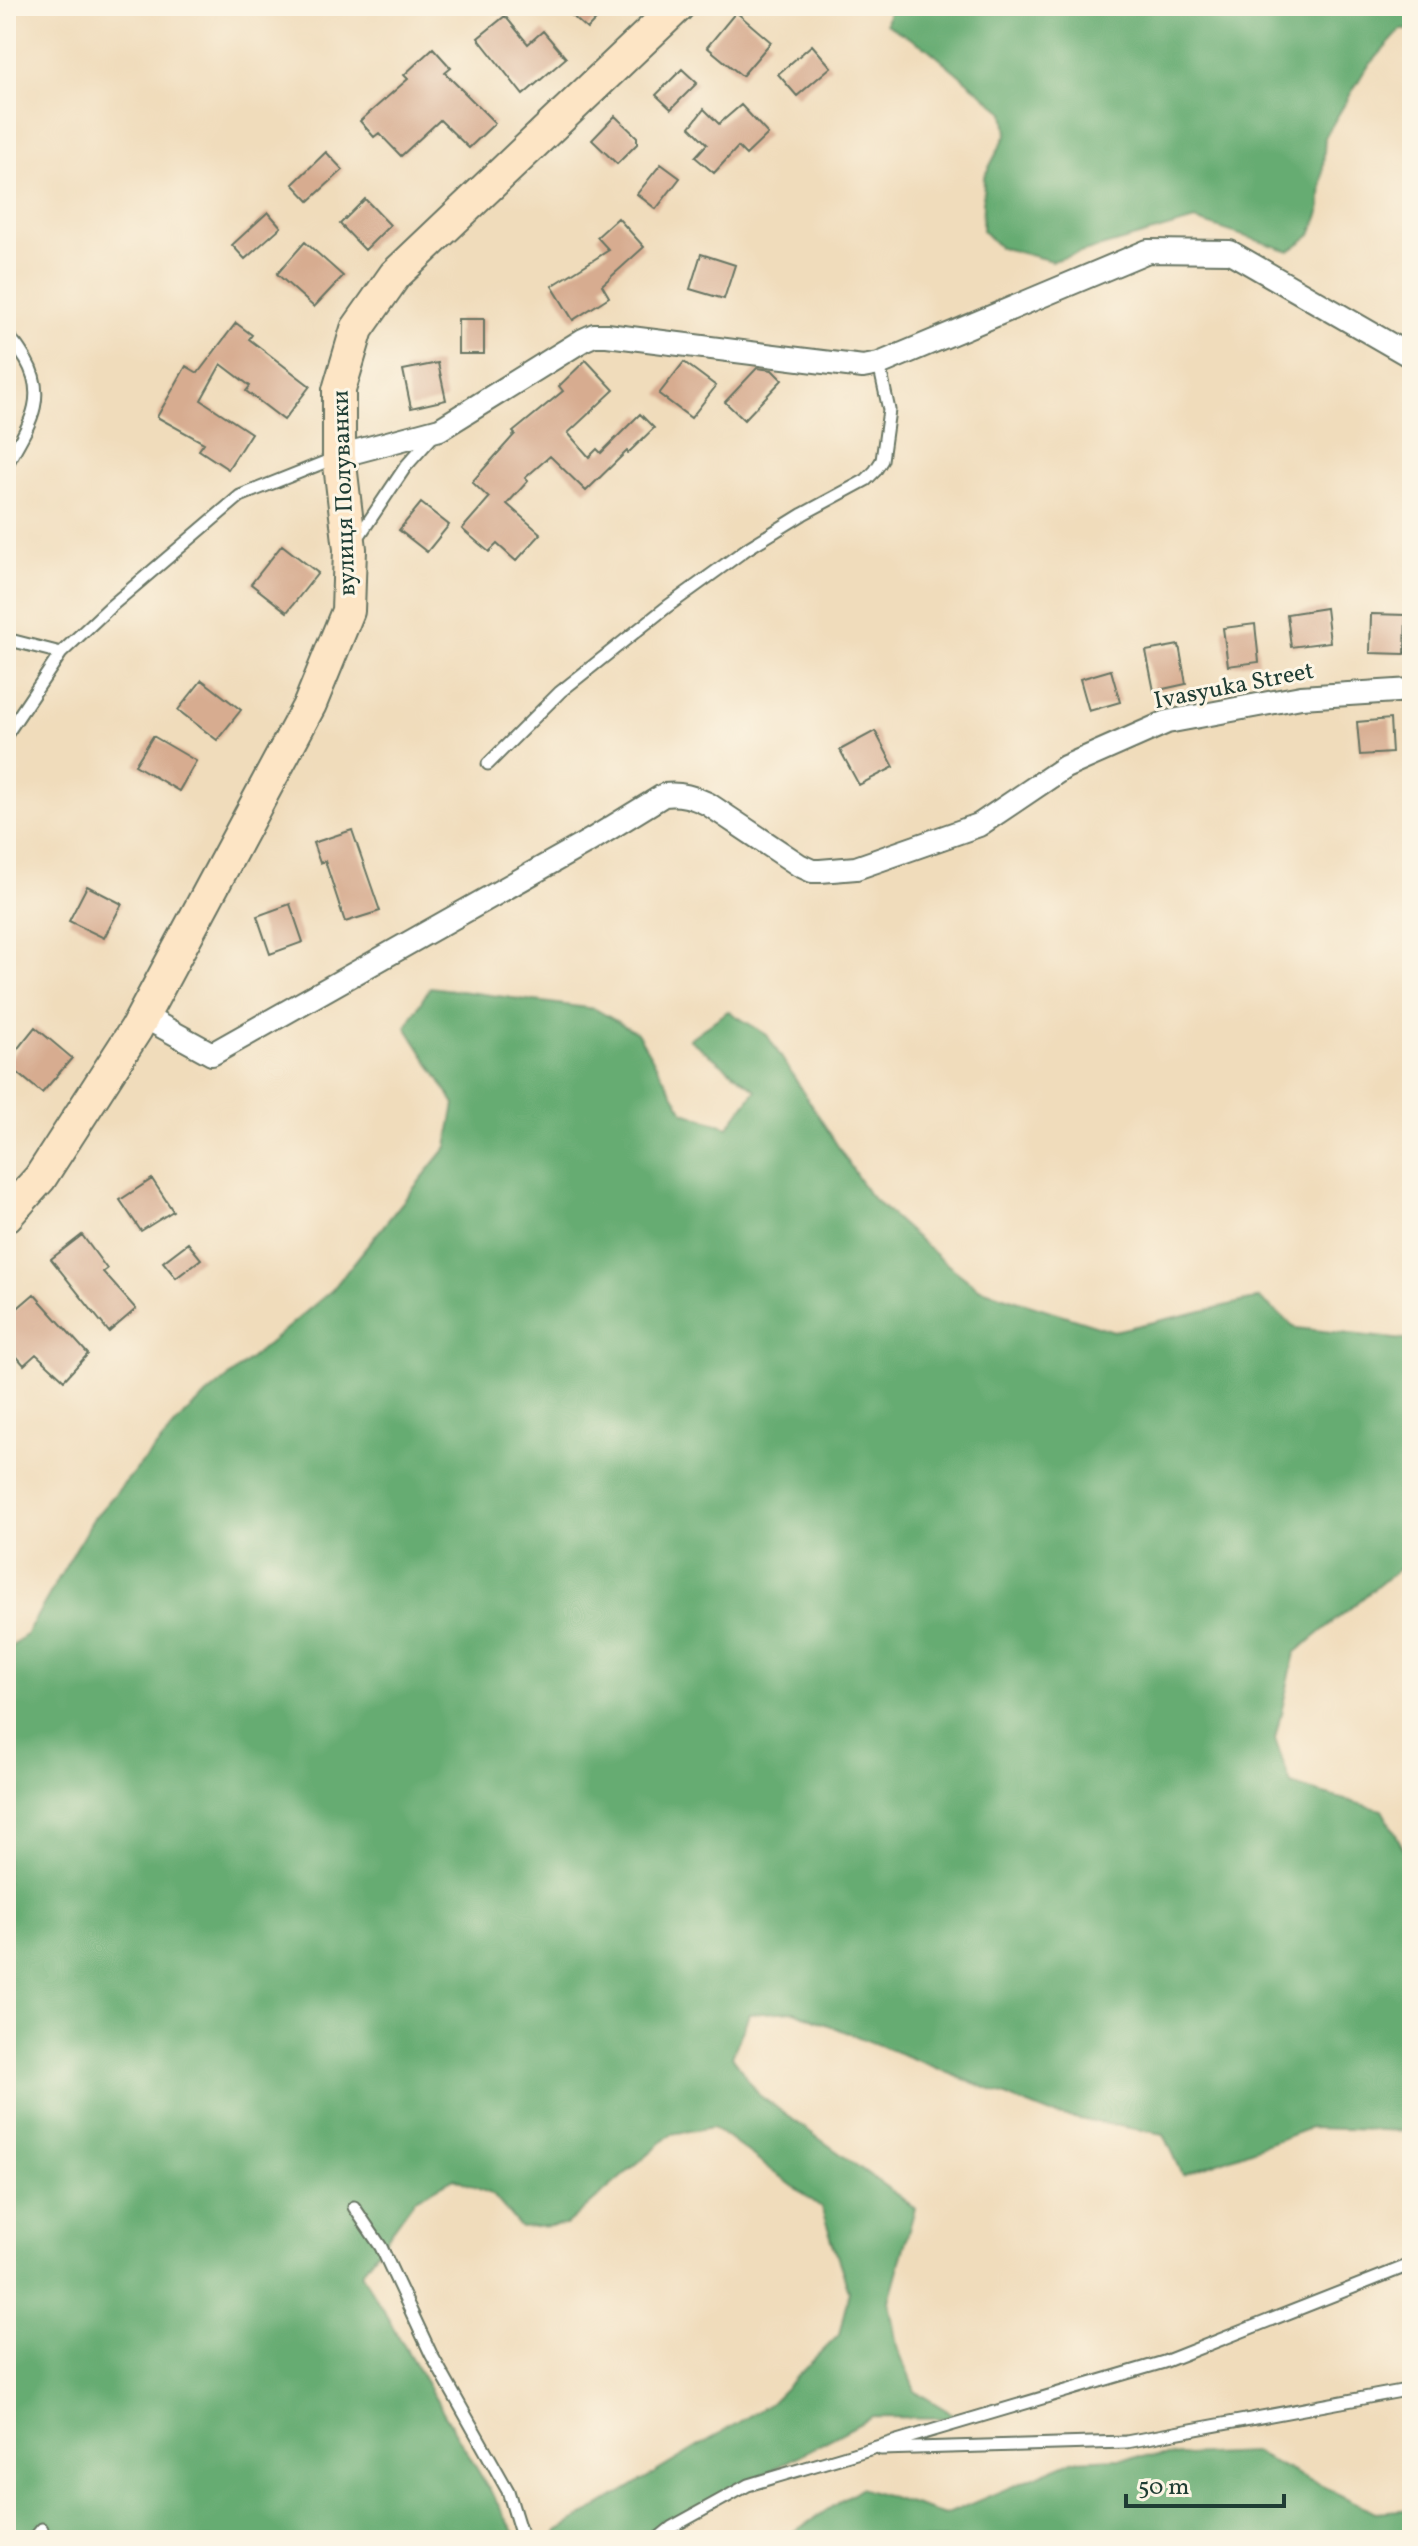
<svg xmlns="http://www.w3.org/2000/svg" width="1418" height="2546" font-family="Vollkorn,serif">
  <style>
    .forest { fill: #66ac72; stroke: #427453; stroke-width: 2 }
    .building { fill: #d7ac90 }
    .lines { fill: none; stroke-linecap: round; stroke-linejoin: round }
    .lane-casing { stroke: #687563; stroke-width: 15 }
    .street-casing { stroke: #687563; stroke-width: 26 }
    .secondary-casing { stroke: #687563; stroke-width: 36 }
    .lane { stroke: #fff; stroke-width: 11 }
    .street { stroke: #fff; stroke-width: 22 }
    .secondary { stroke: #fde5c5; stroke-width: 32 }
    .labels { text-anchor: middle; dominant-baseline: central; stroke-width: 6; stroke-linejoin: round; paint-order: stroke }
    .street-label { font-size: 24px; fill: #1f3d34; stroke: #fcf5e5 }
  </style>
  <rect width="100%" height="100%" fill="#fcf5e5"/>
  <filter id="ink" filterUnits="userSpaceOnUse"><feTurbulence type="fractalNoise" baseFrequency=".0125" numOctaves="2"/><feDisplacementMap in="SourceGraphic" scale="16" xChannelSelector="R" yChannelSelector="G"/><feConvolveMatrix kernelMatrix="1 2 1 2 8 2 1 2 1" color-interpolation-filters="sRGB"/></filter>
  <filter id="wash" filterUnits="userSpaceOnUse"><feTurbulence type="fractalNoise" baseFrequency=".006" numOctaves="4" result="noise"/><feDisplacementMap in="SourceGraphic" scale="32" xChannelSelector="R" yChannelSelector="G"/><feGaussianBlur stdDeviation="1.8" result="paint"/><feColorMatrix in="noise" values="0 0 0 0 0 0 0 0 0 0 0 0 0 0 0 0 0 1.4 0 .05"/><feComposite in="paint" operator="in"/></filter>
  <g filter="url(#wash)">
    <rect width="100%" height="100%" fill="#f0dcbb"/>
    <!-- forest -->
    <path class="forest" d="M890,6H1412V30H1401L1365,70L1325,137L1320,212L1311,235L1289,251L1195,220L1052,261L999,247L982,230L984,177L1007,133L1004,112L927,48L886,24Z
      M430,987L595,1009L637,1033L684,1112L728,1127L756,1090L689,1039L728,1011L767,1035L869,1195L939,1258L978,1288L1114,1331L1259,1298L1296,1328L1412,1341V1569L1401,1567L1295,1653L1275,1739L1291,1785L1382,1810L1405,1851L1412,1854V2131L1310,2128L1183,2175L1164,2134L1051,2114L794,2011L749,2014L732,2056L759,2095L915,2208L889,2301L897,2346L915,2391L959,2418L872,2417L640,2540H554L558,2531L769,2404L839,2335L849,2291L821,2207L713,2127L671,2134L566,2225L521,2228L493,2195L454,2178L415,2199L361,2273L519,2540H6V1651L26,1635L93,1519L186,1413L332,1290L447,1147L455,1104L406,1027Z
      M1252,2452L1375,2512L1412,2509V2540H782L860,2488L945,2515L1074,2460Z"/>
    <g id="blocks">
      <!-- building -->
      <path class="building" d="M561,6H609L587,29Z
        M736,12L771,42L742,76L707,47Z
        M505,16L528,44L543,31L566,58L523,95L478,38Z
        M812,45L831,67L797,96L778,74Z
        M433,48L451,68L445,73L495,123L469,148L440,120L401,156L379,133L374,137L360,121L408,79L404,75Z
        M682,69L697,83L671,109L656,95Z
        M741,105L768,134L746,155L738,147L714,173L695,157L707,144L690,127L704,109L719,124Z
        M615,116L637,137V144L617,164L592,140Z
        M326,152L343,170L309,201L293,184Z
        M661,164L680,178L656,209L637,194Z
        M365,199L390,225L365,250L340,224Z
        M268,212L281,227L245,259L232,245Z
        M618,218L644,247L602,285L609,297L573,320L552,286L609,250L597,237Z
        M305,242L343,276L314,307L277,274Z
        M701,254L735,265L724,299L690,289Z
        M458,319H484V354H458Z
        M236,323L252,335L249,339L310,386L284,420L246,391L250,386L221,364L201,400L251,433L228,469L199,450L204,443L157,417L186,366L198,373Z
        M586,360L614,390L568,433L589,457L597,449L601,453L640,414L654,428L628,453L627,451L586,491L550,456L525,478L528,481L507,504L541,534L516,561L497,544L489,552L462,529L489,498L472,482L515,434L513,432L563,391L559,386Z
        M684,362L716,386L691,418L659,394Z
        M438,363L446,400L411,408L403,370Z
        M757,368L772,370L782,380L744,420L725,402Z
        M421,503L449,525L427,552L399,530Z
        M282,545L318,573L287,612L251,584Z
        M1326,608L1330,642L1291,647L1287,614Z
        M1371,614L1406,615L1405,654L1370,653Z
        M1255,624L1259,662L1228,666L1223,628Z
        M1179,645L1186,684L1154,691L1146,651Z
        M1111,670L1120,702L1089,711L1080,679Z
        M202,680L241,710L217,740L178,710Z
        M1390,719L1392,753L1360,755L1357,722Z
        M875,731L894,767L859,785L840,750Z
        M153,736L196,761L179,791L135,765Z
        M352,830L380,911L345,922L325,861L320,863L313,843Z
        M87,886L122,904L104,938L69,921Z
        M290,904L303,942L270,954L257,916Z
        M35,1027L72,1058L42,1093L6,1063Z
        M152,1179L173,1211L141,1231L120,1200Z
        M82,1235L107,1269L103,1272L136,1309L109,1332L51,1259Z
        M188,1243L201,1259L176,1278L163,1262Z
        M34,1294L88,1354L64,1380L36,1354L24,1365L6,1344V1318Z"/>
    </g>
  </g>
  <g filter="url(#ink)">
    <use href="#blocks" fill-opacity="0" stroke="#687563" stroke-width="2"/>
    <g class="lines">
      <defs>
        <path id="lane" d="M6,336C16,342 20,351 26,360C50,401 25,430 6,466
          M357,539L406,466L432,437
          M6,639L61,653
          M6,735L61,653L110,607L240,496L335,458
          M488,764L560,692L668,606L748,548L803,514L866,480L875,471L882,460L889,410L879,364
          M354,2207L381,2247L431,2354L508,2491L523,2540
          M881,2449L1126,2442L1412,2389
          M33,2540L42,2529
          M656,2540L672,2527L748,2485L1164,2362L1412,2264"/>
        <path id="street" d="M339,456L440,429L583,340L594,335H607L863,367L879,364L1148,251L1230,252L1412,357
          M143,1016L212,1054L591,840L664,795C681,793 693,797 708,804L799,865L812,871H820L856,868L979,825L1065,767L1167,722L1301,697L1412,690"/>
        <path id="secondary" d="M6,1216L40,1178L136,1029L310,704L348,611L350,549L339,456V390L357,329L395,275L678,6"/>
      </defs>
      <!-- lane casing -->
      <use href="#lane" class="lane-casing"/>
      <!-- street casing -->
      <use href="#street" class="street-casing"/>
      <!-- secondary casing -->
      <use href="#secondary" class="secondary-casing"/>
      <!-- lane -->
      <use href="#lane" class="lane"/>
      <!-- street -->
      <use href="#street" class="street"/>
      <!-- secondary -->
      <use href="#secondary" class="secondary"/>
    </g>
  </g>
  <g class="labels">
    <!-- street labels -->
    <g class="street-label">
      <text transform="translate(345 493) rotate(-92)">вулиця Полуванки</text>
      <text transform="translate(1234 687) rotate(-11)">Ivasyuka Street</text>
    </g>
  </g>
  <!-- margin -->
  <rect width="1418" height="2546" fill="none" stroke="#fcf5e5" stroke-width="32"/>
  <!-- scale -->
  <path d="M1126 2494v12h158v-12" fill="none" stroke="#1f3d34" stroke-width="4"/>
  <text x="1138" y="2494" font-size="24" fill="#1f3d34" stroke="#fcf5e5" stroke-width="6" paint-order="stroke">50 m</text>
</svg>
